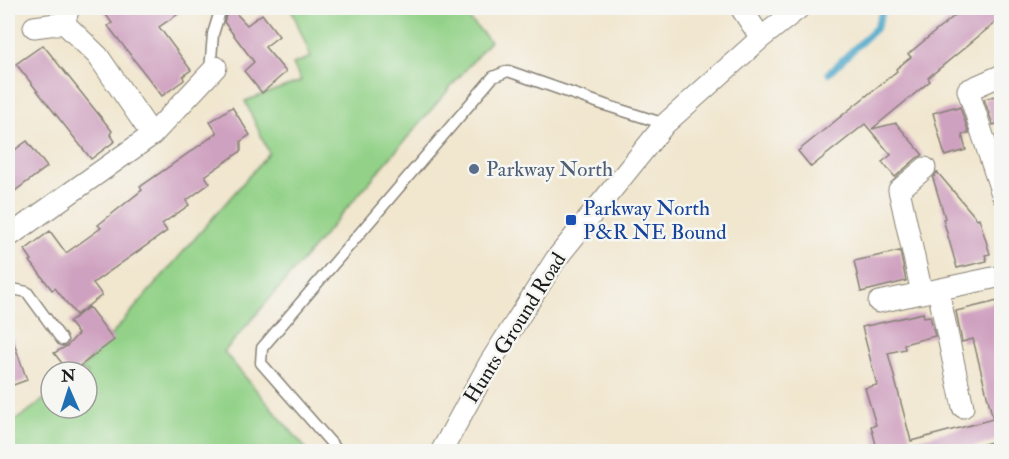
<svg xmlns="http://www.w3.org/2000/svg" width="1009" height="459" font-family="'IM FELL Double Pica',serif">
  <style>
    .green { fill: #92d187; stroke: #577652; stroke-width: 1.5 }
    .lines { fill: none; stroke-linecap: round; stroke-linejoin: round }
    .stream { stroke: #49a6c8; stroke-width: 7 }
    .building { fill: #cfa1c0 }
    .service-casing { stroke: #868175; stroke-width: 13 }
    .minor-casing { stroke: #868175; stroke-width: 23 }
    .service { stroke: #fff; stroke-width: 10 }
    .minor { stroke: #fff; stroke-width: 21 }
    .service-dot { fill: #5c6f8a; stroke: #f6f6f2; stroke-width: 2 }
    .transit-dot { fill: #1a4fb4; stroke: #f6f6f2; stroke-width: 2 }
    .labels { text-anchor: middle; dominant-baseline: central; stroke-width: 5; stroke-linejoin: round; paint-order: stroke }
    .service-label { font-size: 21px; fill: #4e5e75; stroke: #f6f6f2; text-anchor: start }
    .transit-label { font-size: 21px; fill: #164399; stroke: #f6f6f2; text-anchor: start }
    .street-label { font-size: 21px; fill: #1c1c1c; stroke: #f6f6f2 }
  </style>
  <rect width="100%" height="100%" fill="#f6f6f2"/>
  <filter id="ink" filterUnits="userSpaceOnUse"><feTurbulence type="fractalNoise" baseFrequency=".0167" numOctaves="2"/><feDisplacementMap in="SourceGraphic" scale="12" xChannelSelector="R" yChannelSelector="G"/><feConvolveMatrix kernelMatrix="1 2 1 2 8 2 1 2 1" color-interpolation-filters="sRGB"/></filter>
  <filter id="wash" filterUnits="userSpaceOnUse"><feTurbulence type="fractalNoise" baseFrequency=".008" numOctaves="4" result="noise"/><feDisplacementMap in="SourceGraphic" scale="24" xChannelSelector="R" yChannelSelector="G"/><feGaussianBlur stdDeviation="1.35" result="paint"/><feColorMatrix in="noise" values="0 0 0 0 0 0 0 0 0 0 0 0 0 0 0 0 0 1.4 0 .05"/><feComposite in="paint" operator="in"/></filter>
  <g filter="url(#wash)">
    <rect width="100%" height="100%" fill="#f1e6ce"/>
    <!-- green -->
    <path class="green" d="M291,8H459L490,41L224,352L308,451L8,452V424L22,416L51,394V408H87V372H79L269,153L245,101L301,81L293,64L311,57Z"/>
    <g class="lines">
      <!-- stream -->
      <path class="stream" d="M829,73L876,28L884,8"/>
    </g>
    <g id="blocks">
      <!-- building -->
      <path class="building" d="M101,8H187L159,27L191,70L183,76L184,80L162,96L108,26L112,23Z
        M231,8L247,25L262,14L279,36L265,47L286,72L262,93L244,71L254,62L224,22L228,10Z
        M964,8H1002V17L928,78L930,81L872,129L896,123L923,155L917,158L895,177L882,162L891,155L865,124L811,167L798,151L897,71L896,69L911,57L908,54Z
        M43,45L112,131L110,134L115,141L91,159L16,64Z
        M1002,94V122L993,125L984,99Z
        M232,107L250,135L241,141V151L205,176L210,183L186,201L189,205L162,224L167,231L93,283L102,295L76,315L55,288L52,290L30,261L32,260L25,250L50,231L66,253L101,228L98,225L142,190L140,187L217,133L210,122Z
        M954,107L955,109L960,107L969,133L962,135L966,150L945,156L933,113Z
        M27,141L47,167L8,196V155Z
        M937,172L977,219L979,218L990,254L985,255L987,261L957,268L943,219L945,218L933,178Z
        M900,251L906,281L861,292L854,261Z
        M998,301L1002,315V332L995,334L1002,359V439L955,452H878L871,426L876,425L865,388L877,385L862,327L923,313L924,317L930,316L935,336L904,344L905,349L888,353L911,441L993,419L973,339L962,342L956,311Z
        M89,307L114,340L72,372H69L54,353L67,346L78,334L69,322Z
        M8,332H10L27,380L8,387Z"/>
    </g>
  </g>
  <g filter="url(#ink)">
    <use href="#blocks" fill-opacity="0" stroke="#868175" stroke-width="1.5"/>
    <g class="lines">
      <defs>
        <path id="service" d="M210,71L213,34L221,8
          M8,288L27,292L62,340
          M339,452L261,363L262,348L493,77L508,71L605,105L665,124"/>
        <path id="minor" d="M741,8L761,38
          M64,23L98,56L152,135
          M34,27L64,23L69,8
          M1002,75L968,90L1002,194
          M8,237L152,135L216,67
          M938,290L963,407
          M922,293L899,190L925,168
          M879,302L1002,276
          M441,452L489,364L556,259L665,124L761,38L799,8"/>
      </defs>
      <!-- service casing -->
      <use href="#service" class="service-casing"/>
      <!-- minor casing -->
      <use href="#minor" class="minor-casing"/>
      <!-- service -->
      <use href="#service" class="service"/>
      <!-- minor -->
      <use href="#minor" class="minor"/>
    </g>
  </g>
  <!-- markers -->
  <circle class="service-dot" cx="474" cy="169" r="6"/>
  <rect class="transit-dot" x="565" y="214" width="12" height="12" rx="3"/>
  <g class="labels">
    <!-- service labels -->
    <g class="service-label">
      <text x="486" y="169">Parkway North</text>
    </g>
    <!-- transit labels -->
    <g class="transit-label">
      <text x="583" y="208">Parkway North<tspan x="583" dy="24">P&amp;R NE Bound</tspan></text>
    </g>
    <!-- street labels -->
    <g class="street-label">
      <text transform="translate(515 328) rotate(-58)">Hunts Ground Road</text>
    </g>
  </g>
  <!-- margin -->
  <rect width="1009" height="459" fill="none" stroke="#f6f6f2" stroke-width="30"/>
  <!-- north arrow -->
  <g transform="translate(69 390) rotate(357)"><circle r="28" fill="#f6f6f2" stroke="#9f9f9c" stroke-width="1.5"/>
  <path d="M0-4.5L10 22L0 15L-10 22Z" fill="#1f6fb2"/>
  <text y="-9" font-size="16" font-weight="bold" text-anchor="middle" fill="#1c1c1c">N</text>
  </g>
</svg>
